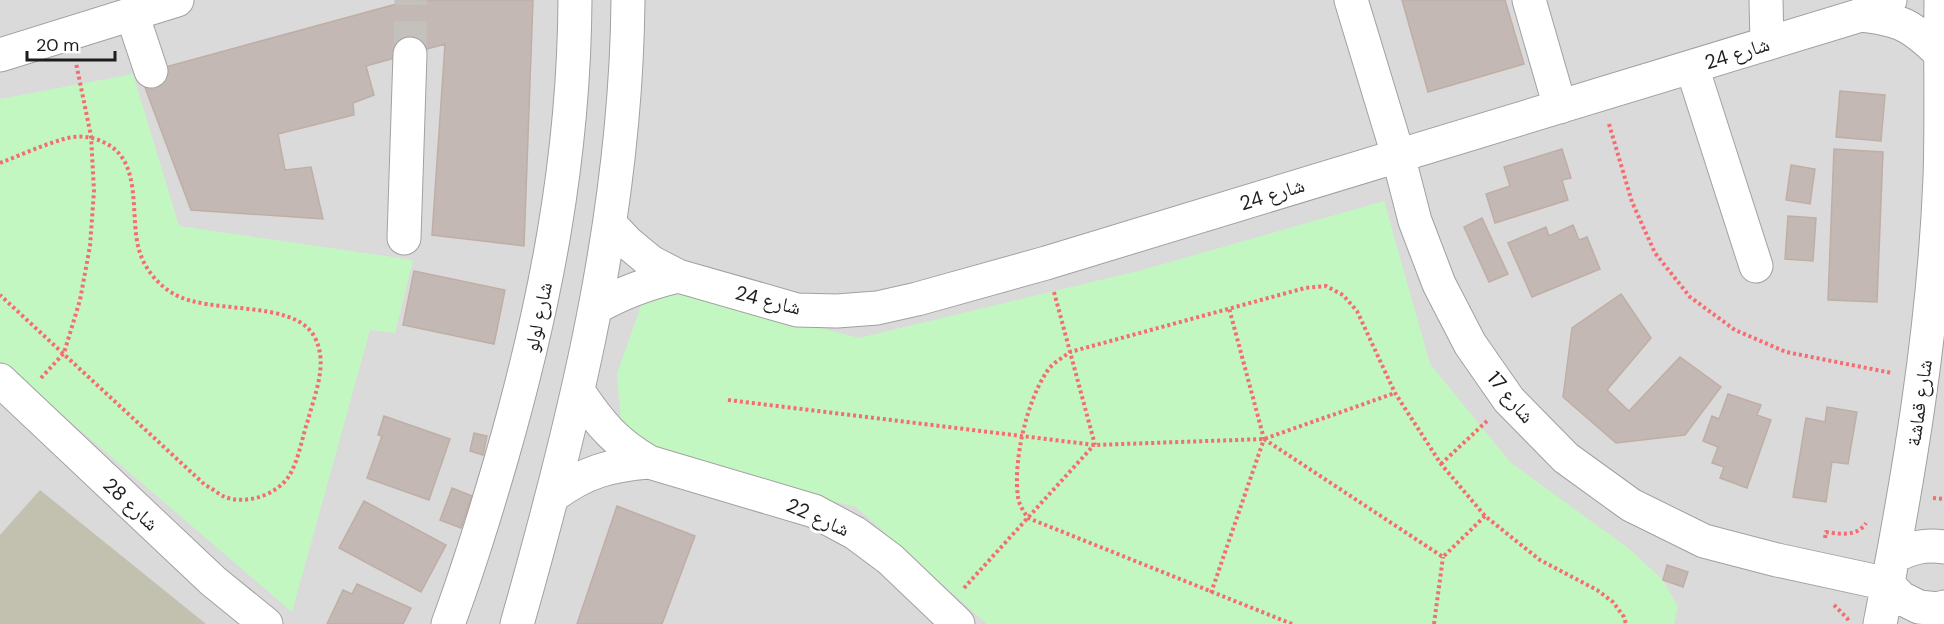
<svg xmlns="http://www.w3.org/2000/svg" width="1944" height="624" font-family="'DM Sans','Noto Naskh Arabic',sans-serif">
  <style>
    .residential { fill: #dbdada }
    .construction { fill: #c2c0af }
    .park { fill: #c3f7c1 }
    .building { fill: #c3b8b3; stroke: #bfaea6; stroke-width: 1.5 }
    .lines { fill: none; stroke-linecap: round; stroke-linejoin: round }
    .minor-tunnel { stroke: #c4c0bb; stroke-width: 33; stroke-dasharray: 33 16; stroke-linecap: butt }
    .minor-casing { stroke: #a1a1a1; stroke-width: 35 }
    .path { stroke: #f56d70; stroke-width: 4; stroke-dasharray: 3 3; stroke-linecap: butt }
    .minor { stroke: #fff; stroke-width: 33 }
    .labels { text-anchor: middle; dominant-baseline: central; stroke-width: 6; stroke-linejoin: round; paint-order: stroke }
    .street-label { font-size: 20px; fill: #1d1d1d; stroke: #fff }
  </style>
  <rect width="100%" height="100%" fill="#eee9e3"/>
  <!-- residential -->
  <path class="residential" d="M0,0H1944V624H0Z"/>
  <!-- construction -->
  <path class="construction" d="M40,490L206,624H0V535Z"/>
  <!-- park -->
  <path class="park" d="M133,74L179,226L413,260L395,333L370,330L292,612L0,361V99Z
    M1384,201L1430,364L1510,462L1628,548L1663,580L1678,607L1674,624H987L856,507L623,447L617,374L649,283L859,338L1142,270Z"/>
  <!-- building -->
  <path class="building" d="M411,0H533L524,246L432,235L445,44L366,66L374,95L353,103L354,115L278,134L285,170L311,167L323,219L191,210L140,74Z
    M1402,0H1505L1524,64L1428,92Z
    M1840,91L1885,95L1881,141L1836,137Z
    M1562,149L1571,178L1562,180L1568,200L1495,223L1486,194L1510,186L1504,167Z
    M1834,149L1883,152L1877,302L1828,300Z
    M1791,165L1815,169L1810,204L1786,200Z
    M1788,216L1816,218L1813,261L1785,259Z
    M1482,218L1508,274L1489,282L1464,227Z
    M1573,225L1579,240L1587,237L1600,269L1532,297L1508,243L1546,227L1549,236Z
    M414,271L505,290L494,344L403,325Z
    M1621,294L1651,338L1607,390L1629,411L1680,357L1721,387L1685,435L1616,443L1563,397L1572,328Z
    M1728,394L1761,405L1757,415L1771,420L1747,488L1720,478L1724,467L1712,463L1718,447L1703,441L1712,416L1719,419Z
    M1827,407L1857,412L1848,464L1832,462L1826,502L1793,497L1806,418L1825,422Z
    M384,416L450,439L429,500L367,478L382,436L378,435Z
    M474,433L487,436L483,455L470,451Z
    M452,488L472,496L461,528L440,520Z
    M364,501L446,545L421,592L339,548Z
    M617,506L695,536L662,624H577Z
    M1667,565L1688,572L1683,587L1663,580Z
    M357,584L411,608L403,624H327L343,590L352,594Z"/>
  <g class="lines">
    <!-- minor-tunnel -->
    <path class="minor-tunnel" d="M410,54L411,0"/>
    <defs>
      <path id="minor" d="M1351,0L1398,155L1415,221L1439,284L1470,344L1509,400L1566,458L1631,505L1704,541L1777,560L1888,584L1901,598L1919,607L1938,609L1944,607
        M1529,0L1560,107
        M1766,0L1767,44
        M132,14L151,71
        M1861,15C1901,20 1911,25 1940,53
        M0,55L177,0
        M1692,67L1756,266
        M610,224L628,243L651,262L678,276L797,310L837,311L877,308L917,299L1046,263L1861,15L1890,0
        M404,238L410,54
        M597,307C623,292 649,283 678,276
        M0,380L213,581L266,624
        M578,391C600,424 615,442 649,462L814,511L855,533L890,559L958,624
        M554,495C585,472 610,465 649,462
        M1893,557C1910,548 1924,544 1944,547
        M448,624C468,570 485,515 501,460C545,307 574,159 575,0
        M517,624C575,420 626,214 628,0
        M1880,624C1909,476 1934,328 1940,178C1942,119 1940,59 1941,0"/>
    </defs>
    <!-- minor casing -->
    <use href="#minor" class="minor-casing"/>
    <!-- path -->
    <path class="path" d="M1609,124L1632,202L1655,253L1690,297L1735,330L1786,352L1892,373
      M0,163C21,155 42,145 64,139C77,135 91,136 103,142C145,160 128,218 140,253C145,269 159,286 174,294C209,315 293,299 314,336C329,363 315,393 308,420C302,437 299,460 289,476C277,495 246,505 225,497C218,494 212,488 205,485L0,295
      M1054,292L1095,445
      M41,378L64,353L80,300L90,246L94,191L91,136L76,63
      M728,400L1095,445L1264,439L1395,393
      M1264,439L1443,557L1485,516
      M1441,464L1487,421
      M1933,498L1944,499
      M1825,538L1826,532C1840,534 1857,537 1866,523
      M964,588L1094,445
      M1211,593L1264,439L1229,308
      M1834,605L1847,618L1849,622
      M1292,624L1028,518C1024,512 1019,505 1018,497C1013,462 1026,404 1046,373C1051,364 1062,358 1070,352L1305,288L1326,286L1343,295L1357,311L1395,393L1441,464L1485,516L1540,560L1597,590L1613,602L1624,617L1626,624
      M1434,624L1443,557"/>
    <!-- minor -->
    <use href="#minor" class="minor"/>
  </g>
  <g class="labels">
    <!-- street labels -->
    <g class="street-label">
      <text transform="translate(1737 53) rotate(-17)">شارع 24</text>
      <text transform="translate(1272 194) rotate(-17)">شارع 24</text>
      <text transform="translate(768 300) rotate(14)">شارع 24</text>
      <text transform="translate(538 317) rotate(-78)">شارع لولو</text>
      <text transform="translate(1511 397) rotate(50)">شارع 17</text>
      <text transform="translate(1919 403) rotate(-82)">شارع قماشة</text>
      <text transform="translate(131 504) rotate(43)">شارع 28</text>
      <text transform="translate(818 517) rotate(24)">شارع 22</text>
    </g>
  </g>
  <!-- scale -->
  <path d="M27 51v9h88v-9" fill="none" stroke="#1d1d1d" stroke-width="3"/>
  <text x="36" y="51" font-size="18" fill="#1d1d1d" stroke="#ffffff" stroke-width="4.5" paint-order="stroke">20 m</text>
</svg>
